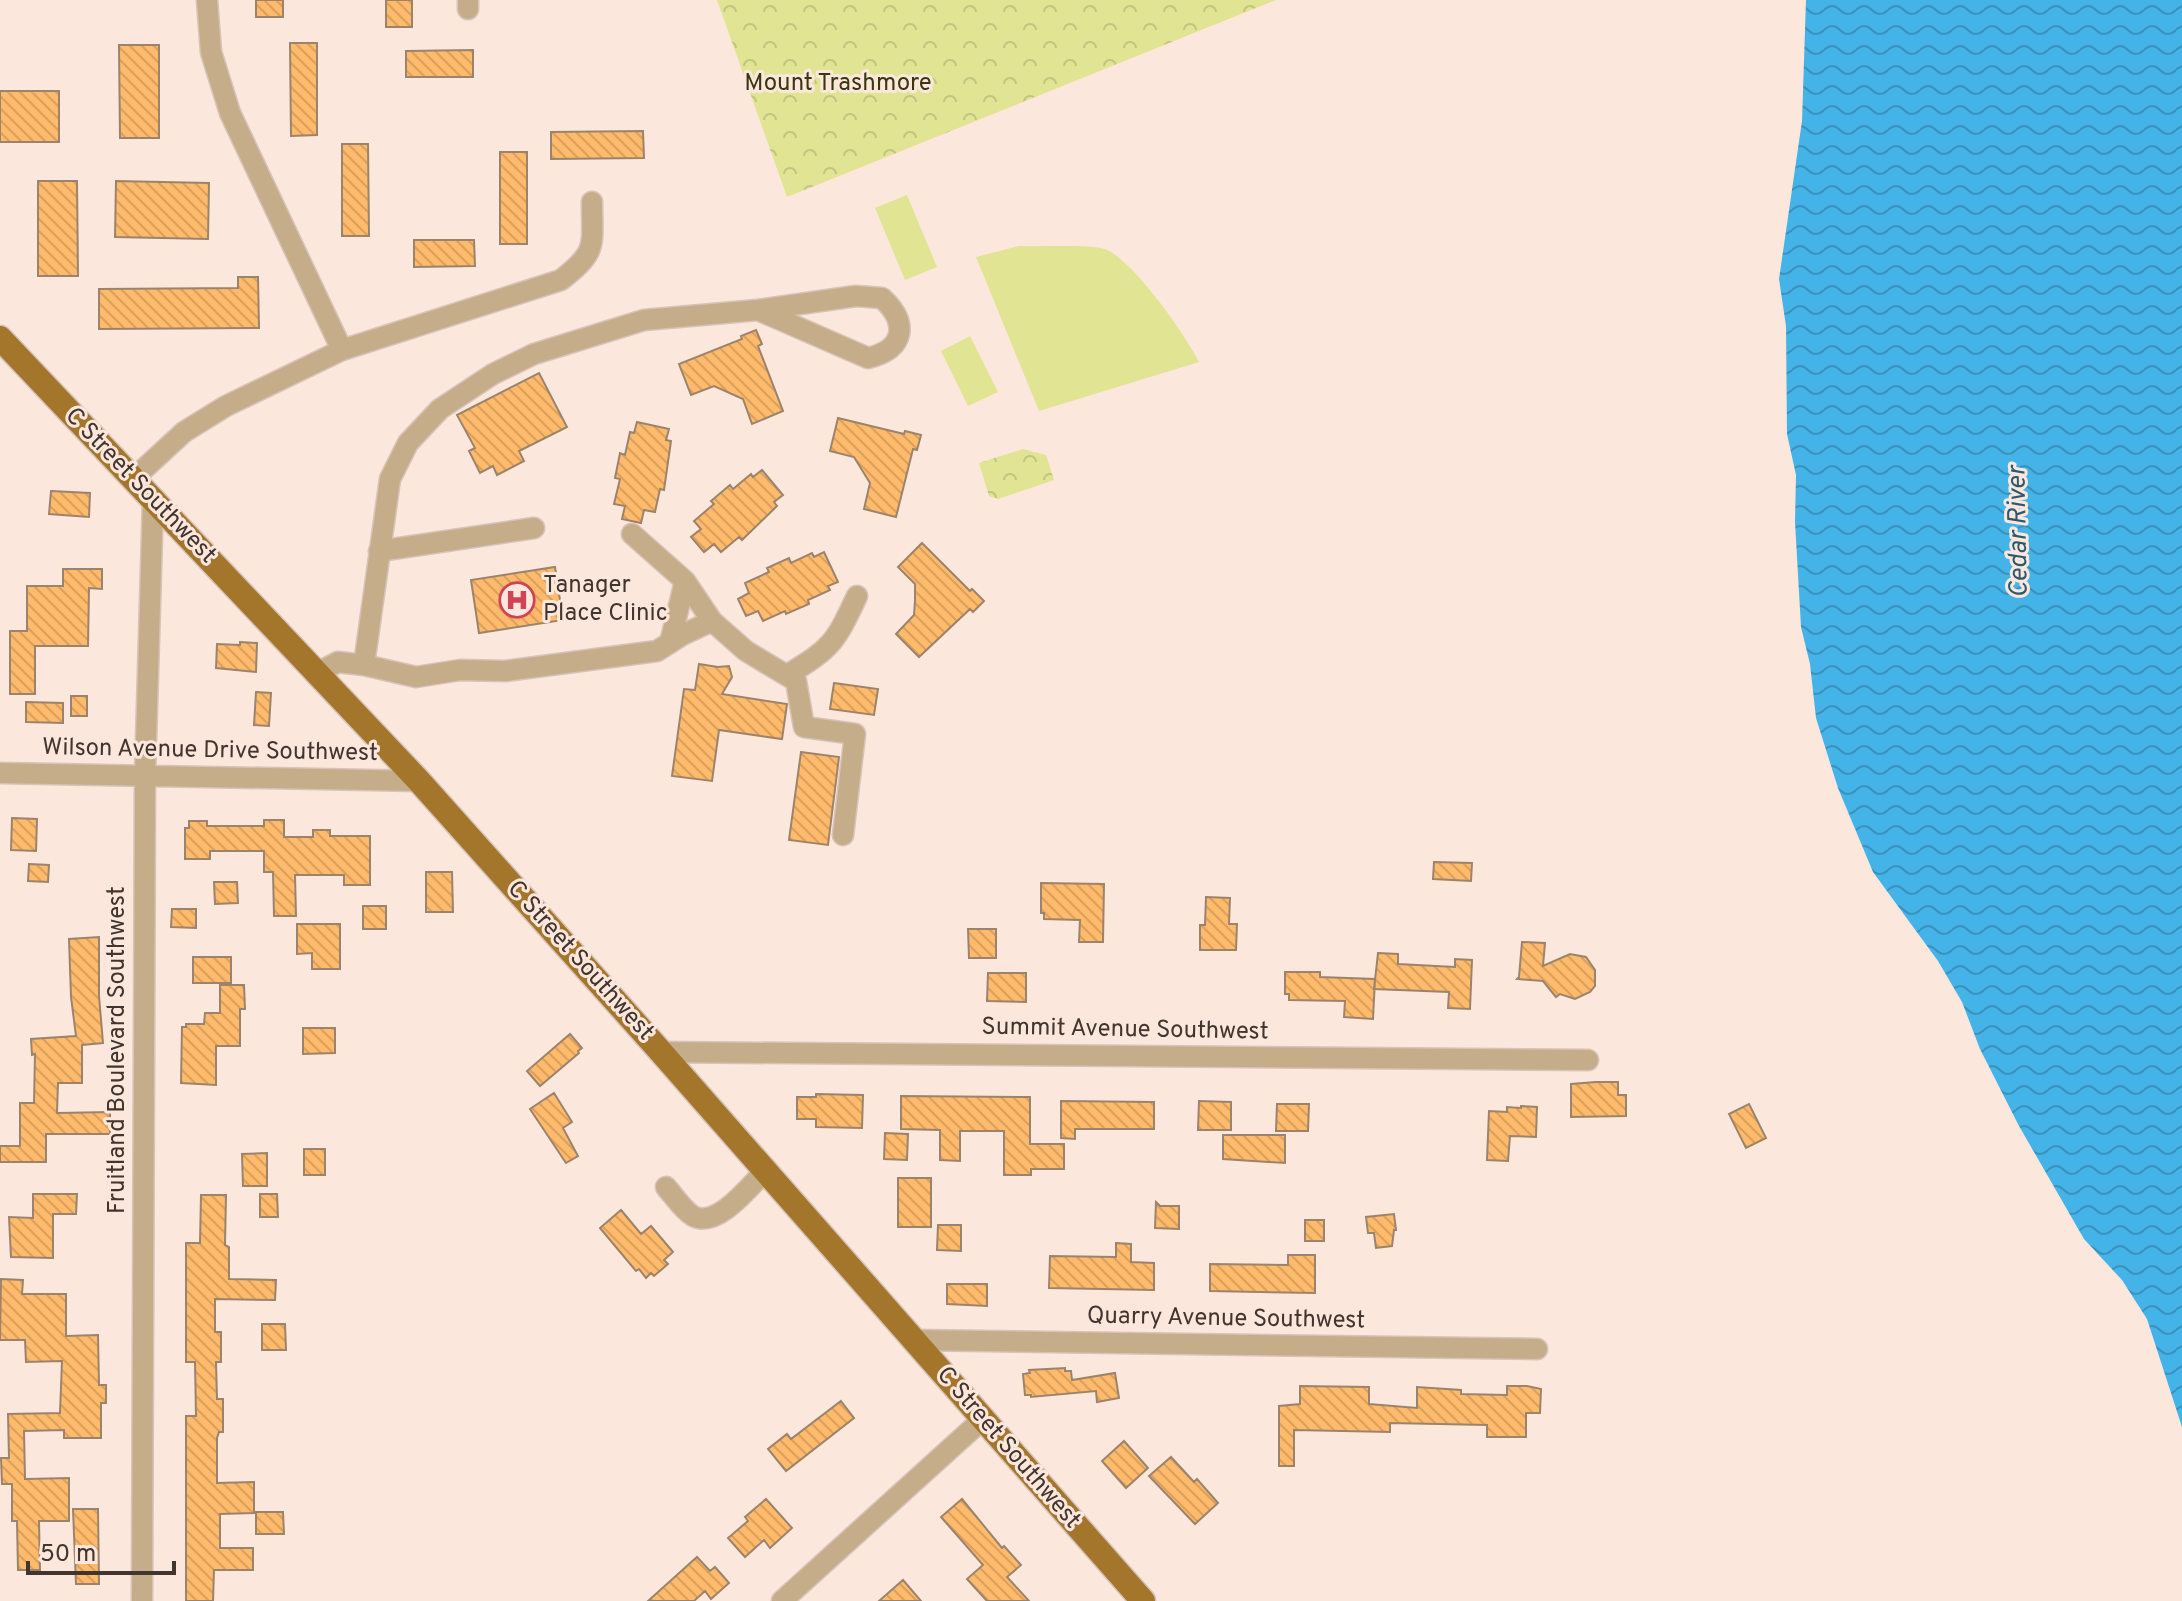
<svg xmlns="http://www.w3.org/2000/svg" width="2182" height="1601" font-family="Overpass,sans-serif">
  <style>
    .forest { fill: url(#forest-crowns) }
    .pitch { fill: #e0e493 }
    .water { fill: url(#water-waves) }
    .building { fill: url(#building-back-hatch); stroke: #9b846b; stroke-width: 2 }
    .lines { fill: none; stroke-linecap: round; stroke-linejoin: round }
    .minor-casing { stroke: #d7c3ba; stroke-width: 23 }
    .major-casing { stroke: #d7c3ba; stroke-width: 27 }
    .minor { stroke: #c5ad89; stroke-width: 20 }
    .major { stroke: #a3762b; stroke-width: 24 }
    .labels { text-anchor: middle; dominant-baseline: central; stroke-width: 6; stroke-linejoin: round; paint-order: stroke }
    .park-label { font-size: 24px; fill: #37380d; stroke: #fce7dd }
    .street-label { font-size: 24px; fill: #42342e; stroke: #fce7dd }
    .poi-label { font-size: 24px; fill: #42342e; stroke: #fce7dd; text-anchor: start }
    .water-label { font-size: 26px; font-style: italic; fill: #2d5970; stroke: #fce7dd }
  </style>
  <defs>
    <pattern id="forest-crowns" width="20" height="18" patternUnits="userSpaceOnUse" patternTransform="scale(2)"><rect width="20" height="18" fill="#e0e493"/><path d="M2 6a3 3 0 1 1 6 0M12 15a3 3 0 1 1 6 0" fill="none" stroke="#c1c47f"/></pattern>
    <pattern id="water-waves" width="16" height="10" patternUnits="userSpaceOnUse" patternTransform="scale(2)"><rect width="16" height="10" fill="#44b3e8"/><path d="M0 5q4-4 8 0t8 0" fill="none" stroke="#3a92bc"/></pattern>
    <pattern id="building-back-hatch" width="6" height="6" patternUnits="userSpaceOnUse" patternTransform="scale(2)"><rect width="6" height="6" fill="#ffba6b"/><path d="M-1 5l2 2M0 0l6 6M5-1l2 2" fill="none" stroke="#dca05d"/></pattern>
  </defs>
  <rect width="100%" height="100%" fill="#fce7dd"/>
  <!-- forest -->
  <path class="forest" d="M717,0H1276L787,197Z
    M1023,449L1046,455L1054,480L998,499L989,496L979,463Z"/>
  <!-- pitch -->
  <path class="pitch" d="M907,195L937,267L905,280L875,208Z
    M1019,246C1037,247 1090,244 1105,249C1133,260 1185,334 1199,362L1039,411L976,257Z
    M970,336L998,392L968,406L941,351Z"/>
  <!-- water -->
  <path class="water" d="M1806,0H2182V1427L2147,1319L2122,1280L2084,1239L2019,1126L1980,1049L1962,1002L1938,961L1873,872L1838,788L1816,718L1810,664L1801,627L1795,522L1796,475L1787,434L1786,326L1779,279L1802,121Z"/>
  <!-- building -->
  <path class="building" d="M256,0H283V17H256Z
    M386,0H412V27H386Z
    M290,43H317V135L291,136Z
    M119,45H159V138H120Z
    M473,50V77H406V51Z
    M0,91H59V142H0Z
    M643,131L644,158L551,159V132Z
    M342,144H368L369,236H342Z
    M500,152H527V244H500Z
    M38,181H77L78,276H38Z
    M116,181L209,183L208,239L115,237Z
    M414,240H474L475,266L414,267Z
    M238,277H258L259,328L99,329V289L238,288Z
    M756,330L762,344L758,346L783,411L752,424L743,399L714,386L691,395L679,364L742,339L741,336Z
    M539,373L567,427L519,451L524,461L497,475L493,466L480,473L469,451L475,448L457,415Z
    M838,418L904,434L905,431L921,435L917,450L913,449L896,517L864,509L870,483L854,457L830,451Z
    M637,422L669,429L666,440L671,441L664,490L660,489L655,512L644,510L641,523L622,519L625,506L614,504L620,479L615,478L620,453L625,455L630,432L634,433Z
    M762,470L783,495L774,502L777,506L742,540L739,537L721,552L714,544L704,552L691,537L701,529L694,521L714,504L711,501L730,485L733,489L751,474L753,477Z
    M51,491L90,493L89,517L49,514Z
    M922,543L970,591L972,589L984,601L973,612L970,609L919,657L896,634L914,615L915,601V584L898,567Z
    M824,552L838,582L828,586L830,590L808,600L809,604L786,614L785,611L763,621L758,611L746,616L738,599L749,593L745,583L769,572L767,568L789,558L791,563L812,553L814,557Z
    M555,567L563,620L479,633L471,580Z
    M63,569H102V589L89,588L88,646H35V694H10V631H27V586H63Z
    M240,642L257,643L256,672L216,668L217,644L240,645Z
    M699,664L718,667L729,666L732,677L722,694L787,704L782,739L719,730L712,781L672,776L684,689L695,690Z
    M834,683L878,689L874,715L830,709Z
    M256,692L271,693L269,726L254,725Z
    M71,696H87V716H71Z
    M26,702L63,703V723L26,722Z
    M801,752L839,757L828,845L789,840Z
    M12,818L37,819L36,851L11,850Z
    M264,820H284V837H313V830H330V836H370V885H344V875H295L296,916H274L273,872H264V851H210V859H185V828H189V821H207V826H264Z
    M1434,862L1472,863L1471,881L1433,879Z
    M29,864L49,865L48,882L28,881Z
    M426,872H452L453,912H426Z
    M214,882H237L238,903L215,904Z
    M1041,883L1104,884L1103,942H1079L1080,920L1044,919V913H1041Z
    M1206,897L1230,898L1229,924H1237L1236,950H1200V925H1205Z
    M363,906H386V929H363Z
    M172,909H196V928L171,927Z
    M297,924H340V969H312V953L297,954Z
    M968,929H996V958H969Z
    M99,937V996L103,1043L82,1045V1083H58L57,1113L110,1112V1134H46V1162H0V1146H20V1103H34L35,1054L32,1055L31,1039L76,1036L71,997L69,939Z
    M1522,942L1545,943L1543,966L1570,954L1586,957L1595,970V986L1590,992L1575,999L1560,994L1556,997L1543,981L1517,979L1519,977Z
    M1378,953L1398,954V964L1455,967V959L1472,960L1470,1009L1448,1008L1449,992L1374,989Z
    M193,957H231V983H193Z
    M1285,972H1320V977L1375,979L1373,1019L1344,1017L1345,1001L1289,1000V994H1285Z
    M988,973H1026V1002L987,1001Z
    M220,985H244L245,1009H240V1046H216V1085L181,1083L182,1027H186V1024H204L205,1013H220Z
    M303,1028H335V1053L303,1054Z
    M570,1034L582,1048L578,1051L579,1053L540,1086L527,1071Z
    M1596,1082H1618V1095H1626V1116L1571,1117V1084Z
    M554,1093L572,1122L563,1128L578,1156L566,1163L530,1109Z
    M816,1094L863,1095L862,1128L816,1127V1119H797V1097H816Z
    M901,1096L1030,1097V1144H1064V1169H1031V1175H1004V1131H960V1161L940,1160V1130L901,1129Z
    M1061,1101L1154,1102V1129H1075V1139L1061,1138Z
    M1199,1101L1231,1102V1130H1198Z
    M1277,1104H1309L1308,1131H1276Z
    M1749,1104L1766,1138L1746,1148L1729,1114Z
    M1521,1106L1537,1107L1536,1137L1510,1136L1508,1161L1487,1160L1489,1111L1507,1112V1107L1521,1108Z
    M885,1133L908,1134L907,1160L884,1159Z
    M1223,1135H1285V1163L1223,1159Z
    M304,1149H325V1175H304Z
    M267,1153V1186H243L242,1154Z
    M898,1178H931V1227H898Z
    M33,1194H77L76,1214H53V1258L11,1257L9,1217L33,1218Z
    M260,1194H277L278,1217H260Z
    M201,1195H226L225,1245L229,1247V1279L276,1280L275,1300L215,1299V1332H221V1362H216L217,1399H223V1432H219L217,1438V1483L254,1482V1513L220,1514V1548H253V1570H214L213,1601H186V1416H196L195,1362H186V1243H200Z
    M1156,1202L1160,1206H1179V1229L1155,1228Z
    M621,1210L641,1234L651,1226L673,1252L664,1260L668,1264L654,1276L651,1273L646,1278L639,1269L636,1271L600,1228Z
    M1394,1214L1396,1230H1394L1392,1246L1376,1248L1374,1233H1368L1366,1217Z
    M1305,1220H1324V1241H1305Z
    M938,1225H961V1251L937,1250Z
    M1116,1243L1131,1244V1262L1154,1263V1290L1049,1288L1050,1256L1116,1257Z
    M1288,1255H1315V1293L1210,1291V1264L1288,1265Z
    M1,1279L23,1280L22,1294H66V1336L98,1335L99,1385H106V1403H101V1438H64V1430L24,1431L25,1479L69,1478V1521H39L40,1570H18L17,1521H12V1484H2L1,1458H9L8,1414L60,1413L62,1361L26,1362L25,1340H0Z
    M947,1284H987V1306L947,1304Z
    M262,1324H285L286,1350H262Z
    M1065,1368V1371H1071L1072,1380L1115,1373L1119,1398L1097,1402L1096,1391L1031,1397V1395H1025L1023,1374L1030,1373L1029,1370Z
    M1300,1386L1369,1387V1404L1417,1408V1387L1461,1390V1394L1507,1395V1386H1527L1541,1389L1540,1413H1526V1437H1487V1425L1390,1423V1432L1294,1430V1466H1279V1406L1300,1404Z
    M841,1401L854,1418L786,1471L768,1449L787,1434L791,1439Z
    M1124,1441L1148,1468L1126,1488L1102,1461Z
    M1171,1457L1194,1482L1197,1479L1218,1503L1195,1524L1149,1476Z
    M766,1499L792,1528L770,1548L764,1540L745,1557L728,1538L748,1521L745,1517Z
    M962,1499L1002,1548L1004,1546L1021,1565L1007,1577L1029,1601H987L967,1579L983,1565L941,1517Z
    M73,1509H98L99,1584H76Z
    M256,1512H283L284,1534H256Z
    M697,1557L710,1571L715,1567L729,1583L711,1599L705,1591L694,1601H648Z
    M903,1580L921,1601H879Z"/>
  <g class="lines">
    <defs>
      <path id="minor" d="M207,0L211,52L230,113L342,350
        M468,0V9
        M133,479L184,432L226,406L342,350L561,280C598,251 592,247 592,202
        M632,534L685,581L670,643
        M379,551L534,528
        M685,581L712,621
        M364,665L416,677L460,670L505,671L657,651L682,635L712,621L746,651L796,681L804,727L855,734L843,835
        M319,672L338,662L364,665L390,479L408,443L440,409L493,374L534,354L644,320L758,310L868,358C905,349 909,323 882,298L856,296L758,310
        M787,675C832,648 835,643 857,596
        M0,773L419,781
        M661,1052L1588,1060
        M666,1187C674,1196 683,1210 693,1216C717,1229 750,1186 765,1171
        M914,1340L1537,1349
        M142,1601L145,776L153,500
        M782,1601L983,1419"/>
      <path id="major" d="M0,338L419,781L661,1052L1143,1601"/>
    </defs>
    <!-- minor casing -->
    <use href="#minor" class="minor-casing"/>
    <!-- major casing -->
    <use href="#major" class="major-casing"/>
    <!-- minor -->
    <use href="#minor" class="minor"/>
    <!-- major -->
    <use href="#major" class="major"/>
  </g>
  <!-- icons -->
  <defs>
    <symbol id="hospital-ring" viewBox="-11 -11 22 22"><circle r="9.5" fill="#fce7dd" stroke="#d24257" stroke-width="1.5"/><path d="M-5-5h3v3.5h4V-5h3V5h-3V1.5h-4V5h-3Z" fill="#d24257"/></symbol>
  </defs>
  <g fill-rule="evenodd">
    <use href="#hospital-ring" x="497" y="580" width="40" height="40"/>
  </g>
  <g class="labels">
    <!-- park labels -->
    <g class="park-label">
      <text x="838" y="84">Mount Trashmore</text>
    </g>
    <!-- street labels -->
    <g class="street-label">
      <text transform="translate(140 486) rotate(46)">C Street Southwest</text>
      <text transform="translate(210 751) rotate(1)">Wilson Avenue Drive Southwest</text>
      <text transform="translate(580 961) rotate(48)">C Street Southwest</text>
      <text transform="translate(1125 1030) rotate(1)">Summit Avenue Southwest</text>
      <text transform="translate(118 1050) rotate(-90)">Fruitland Boulevard Southwest</text>
      <text transform="translate(1226 1319) rotate(1)">Quarry Avenue Southwest</text>
      <text transform="translate(1008 1448) rotate(49)">C Street Southwest</text>
    </g>
    <!-- poi labels -->
    <g class="poi-label">
      <text x="543" y="586">Tanager<tspan x="543" dy="28">Place Clinic</tspan></text>
    </g>
    <!-- water labels -->
    <g class="water-label">
      <text transform="translate(2019 532) rotate(-91)">Cedar River</text>
    </g>
  </g>
  <!-- scale -->
  <path d="M28 1561v12h146v-12" fill="none" stroke="#42342e" stroke-width="4"/>
  <text x="40" y="1561" font-size="24" fill="#42342e" stroke="#fce7dd" stroke-width="6" paint-order="stroke">50 m</text>
</svg>
